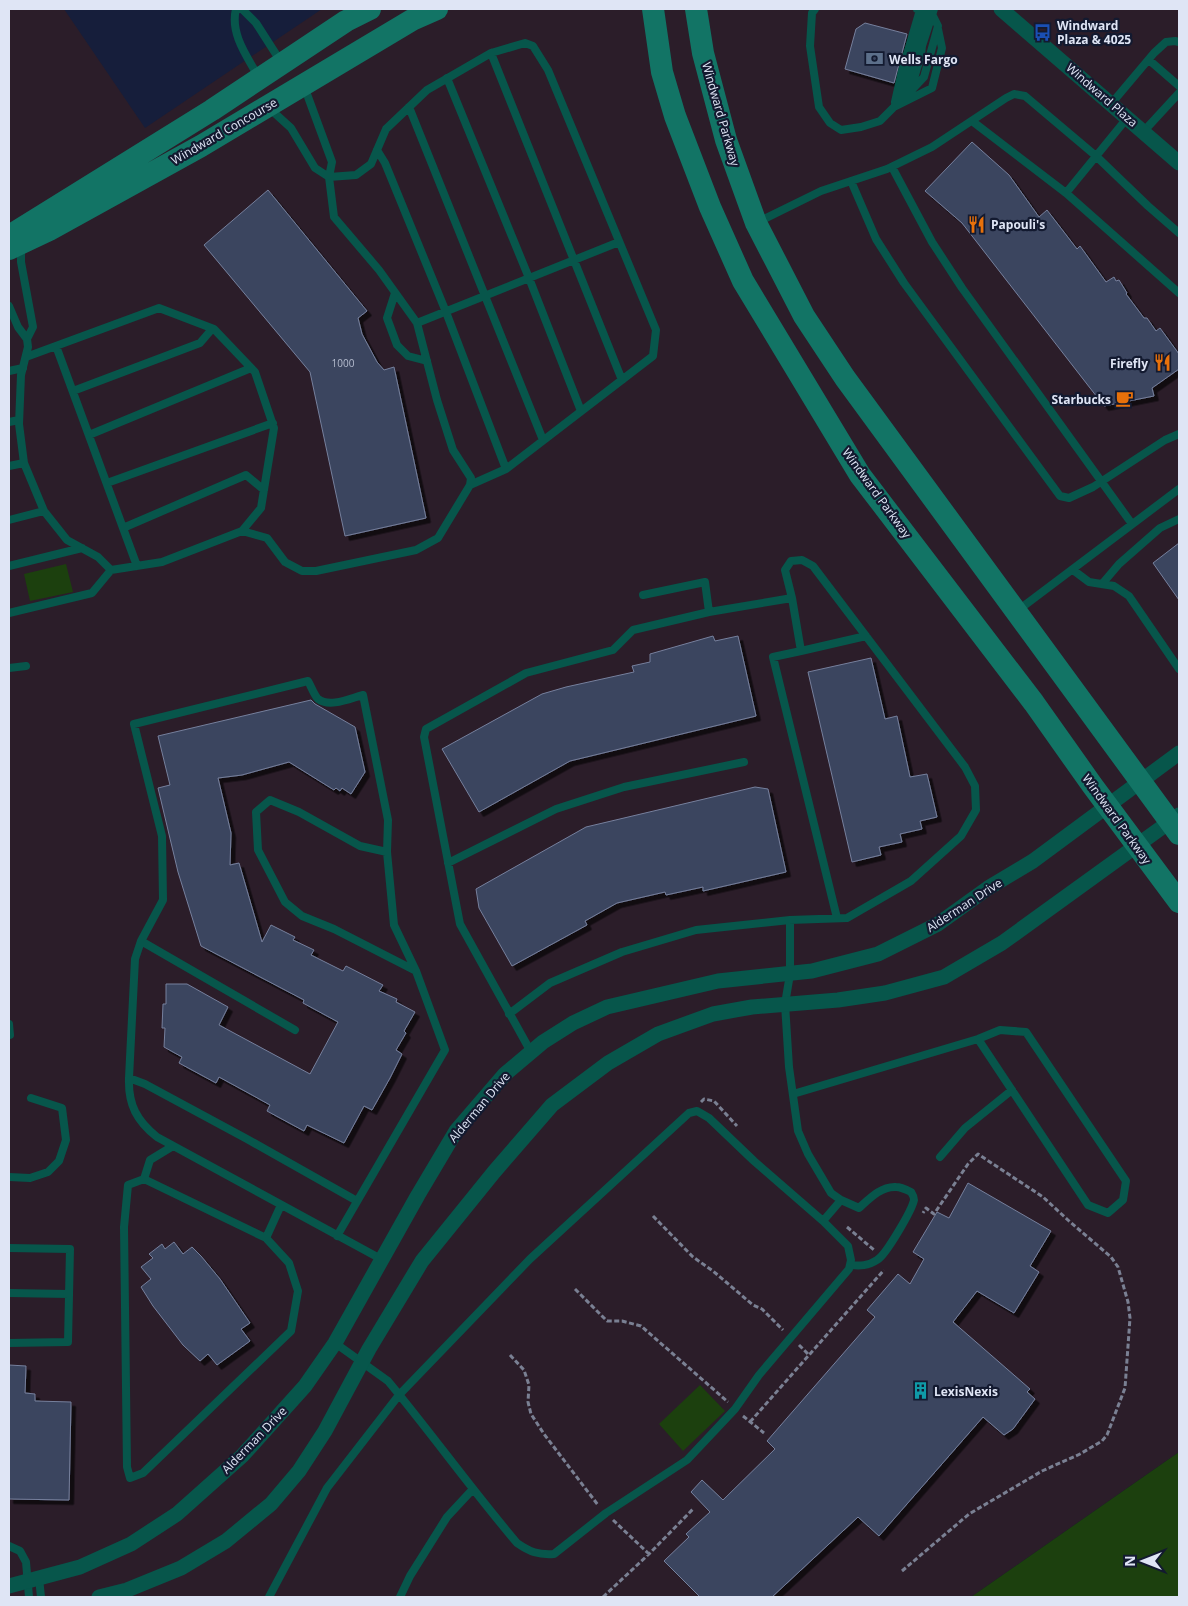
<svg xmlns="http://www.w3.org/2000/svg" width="1188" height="1606" font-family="'Open Sans',sans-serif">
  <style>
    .commercial { fill: #2b1d29 }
    .built { fill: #161e3b }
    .green { fill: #1c400e }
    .building { fill: #3b445e; stroke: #76809d; filter: url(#shadow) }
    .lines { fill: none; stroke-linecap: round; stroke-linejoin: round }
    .path { stroke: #7a8093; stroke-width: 3; stroke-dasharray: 5 2.5; stroke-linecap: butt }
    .lane { stroke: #07564b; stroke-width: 8 }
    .street { stroke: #07564b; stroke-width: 15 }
    .secondary { stroke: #127465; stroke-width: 22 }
    .labels { text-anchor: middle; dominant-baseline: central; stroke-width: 4.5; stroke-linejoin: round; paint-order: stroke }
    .number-label { font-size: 10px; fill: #b6bdcf }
    .poi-label { font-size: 12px; font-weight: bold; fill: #dfe5f5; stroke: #131a30; text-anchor: start }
    .street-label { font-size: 12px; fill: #dfe5f5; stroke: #131a30 }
  </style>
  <defs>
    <filter id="shadow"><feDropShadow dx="4.5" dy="4.5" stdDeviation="0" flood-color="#0009"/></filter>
  </defs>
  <rect width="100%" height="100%" fill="#131a30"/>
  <!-- commercial -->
  <path class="commercial" d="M9,9H1179V1452L971,1597H9Z"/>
  <!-- built -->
  <path class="built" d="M64,9H322L145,128Z"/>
  <!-- green -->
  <path class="green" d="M66,564L73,592L30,601L24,574Z
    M700,1385L725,1411L683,1451L659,1424Z
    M1179,1452V1597H971Z"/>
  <!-- building -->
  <path class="building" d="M865,23L907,34L894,83L845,69L856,29Z
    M972,142L1009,175L1039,217L1047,210L1077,249L1080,246L1106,282L1114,277L1116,281L1119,280L1127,293L1126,294L1144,318H1147L1156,331L1160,328L1179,354V369L1152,388L1154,396L1104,406L962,223L925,191Z
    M268,190L367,311L358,318L362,334L377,362L384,370L394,367L426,518L345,536L310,372L204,245Z
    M1179,543V600L1153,563Z
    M713,636L715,641L738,636L756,716L570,761L479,812L442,749L542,694L566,687L634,672L632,666L650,662V654Z
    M871,658L885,719L897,716L910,777L927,774L937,817L920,821L922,829L900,834L902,842L879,847L881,855L852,862L808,672Z
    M311,700L315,704L355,727L365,772L351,794L342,788L340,791L336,788L334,790L289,762L242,775L218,778L231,833L230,865L239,863L262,942L271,925L295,937L293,940L314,950L311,955L343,971L346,966L383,985L379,991L397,999L396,1002L415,1012L404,1031L406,1033L396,1050L402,1054L390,1078L372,1110L364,1106L344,1143L307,1125L304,1131L267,1111L270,1105L252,1095L219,1077L216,1083L179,1063L182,1057L164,1047L165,1028H162L163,1004H166V984H187L228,1007L219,1025L310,1074L338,1022L303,1003L304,1000L201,946L178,872L158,788L170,785L158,736Z
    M755,787L768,789L786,872L703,891V887L666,895L665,892L617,903L585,921L587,925L512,966L479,908L476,889L586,827Z
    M968,1183L1051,1231L1030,1266L1039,1272L1014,1313L977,1291L953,1322L1030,1389L1027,1392L1035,1399L1013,1429L1004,1435L983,1417L879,1536L858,1517L772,1597H700L664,1561L689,1537L686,1534L710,1512L691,1492L702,1480L723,1500L775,1449L767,1441L875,1317L867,1310L898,1274L910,1284L924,1259L913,1252L937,1212L949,1218Z
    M174,1242L183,1254L192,1247L201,1256L220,1279L250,1323L241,1329L250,1341L217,1365L208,1354L200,1361L183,1345L153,1306L141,1287L151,1279L141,1267L153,1258L149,1254L162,1244L165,1249Z
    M9,1365L26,1366L25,1393L35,1394V1401L71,1402L69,1500L9,1499Z"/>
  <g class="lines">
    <!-- path -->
    <path class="path" d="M701,1102L704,1099L714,1101L737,1126
      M653,1216L693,1257L713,1271L753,1305L762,1309L783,1330
      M847,1227L874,1250
      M575,1289L607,1321H622L641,1326L728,1402
      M799,1345L809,1355
      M510,1355L524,1370L529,1385L528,1402L531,1414L544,1434L598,1505
      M743,1416L764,1433
      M750,1422L884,1270
      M613,1520L649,1554
      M902,1571L969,1514L1042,1471L1080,1454L1102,1441L1107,1435L1125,1388L1130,1318L1128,1302L1118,1267L1111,1257L1069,1221L1043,1197L978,1154L968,1164L934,1214L926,1208L923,1213
      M603,1597L649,1554L694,1508"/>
    <!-- lane -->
    <path class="lane" d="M236,9C230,33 246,55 258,76
      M242,9L256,23L281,62
      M815,9L812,13L810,46L819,107L830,123L841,130L861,127L880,121L894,107L915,75L921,55L922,46L934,9
      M491,53L622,380
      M1149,60L1179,86
      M447,78L529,278L581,411
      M902,89L927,12
      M906,96L924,77L938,26L932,14L917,9
      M895,102L902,71L920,10
      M1111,104L1154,53L1166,42L1175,41L1179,42
      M896,106L932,88L942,48L938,29
      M409,107L543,440
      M269,108L291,128L315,168L329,177L332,162L304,86
      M972,121L1066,193L1179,293
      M1144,131L1179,93
      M377,150L385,163L446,312L506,469
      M892,167L932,242L962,288L1132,524
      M851,181L876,239L904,283L1060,496L1069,498L1093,487L1165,440L1179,434
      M1066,193L1128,117
      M758,222L821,191L887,169L932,147L1006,98L1014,94L1025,96L1096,156L1148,206L1179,233
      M395,293L387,318L397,345L408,356L427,361
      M9,306L18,327L27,339L33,327L21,262V247
      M417,323L619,242
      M56,346L137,566
      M26,357L159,308L214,329L255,372L274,428L261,508L242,531L162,562L111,570
      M9,371L23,368
      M73,391L200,343L212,329
      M9,422L19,420
      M89,435L251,368
      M9,466L24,463
      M107,483L273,423
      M9,520L44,511
      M123,528L246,475L264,490
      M242,531L267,538L285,562L302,571H316L416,550L438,538L470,485L471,478L453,450L437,400L417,323L379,270L334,217L329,177L356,175L371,164L386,129L427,90L491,53L525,43L533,46L548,70L656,330L653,356L506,469L470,485
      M9,566L82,548
      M1073,570L1089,582L1114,586L1129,596L1179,669
      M1102,584L1119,564L1160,528L1179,519
      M643,595L705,582L709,612
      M792,598L801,651L773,657L837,918
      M1017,611L1179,489
      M9,613L92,593L111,570L98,557L67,540L44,511L24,463L19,424L21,375L28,347L27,339
      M801,651L866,636
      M9,668L26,666
      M387,852L360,846L299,812L270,800L256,812L258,850L285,902L302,916L334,929L416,971
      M448,863L556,809L624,787L744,762
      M790,920V974L785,1004L789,1067L798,1131L808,1154L831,1193L841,1200
      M141,941L163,900L162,836L134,724L308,681C311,686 314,695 318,699C330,708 351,698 363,695L388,820L387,852L394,925L416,971L445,1050L337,1236
      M509,1014L550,983L622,952L696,930L790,920L847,918L911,881L961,836L976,810L975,786L965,767L813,566L802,560L791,561L785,570L792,598L709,612L633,630L613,650L526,673L426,729L424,737L460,924L531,1052
      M9,1024L10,1035H9
      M295,1030L141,941L135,959L129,1078C128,1105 137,1121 157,1137L381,1259
      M129,1078L145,1084L247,1139L357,1201
      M793,1094L978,1039L1000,1030L1026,1032L1126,1181L1123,1200L1108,1213L1088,1205L978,1039
      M173,1146L150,1160L144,1179L266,1238
      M940,1157L965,1128L1012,1090
      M9,1177L30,1178L48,1172L59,1161L66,1140L62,1108L31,1098
      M144,1179L128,1185L124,1227L127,1467L130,1478L143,1473L291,1331L298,1291L289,1263L266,1238L281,1205
      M823,1221L841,1200L859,1208C869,1199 881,1186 896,1187C901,1187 907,1190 911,1192C913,1195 914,1196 914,1200C912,1210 886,1255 877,1260C868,1266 860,1266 850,1265
      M9,1248L70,1249L68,1342L9,1343
      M9,1293L69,1294
      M9,1546L20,1551L26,1562L29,1597
      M39,1578L41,1597
      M269,1597L327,1488L399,1395L530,1259L689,1113L697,1111L709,1118L754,1161L823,1221L848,1246L851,1260L849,1269L759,1375L735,1409L687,1460L606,1513L554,1554C538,1555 530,1552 517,1543C472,1490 432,1434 388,1381L335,1343
      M400,1597L410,1576L447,1517L473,1489"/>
    <!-- street -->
    <path class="street" d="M1001,9L1179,163
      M9,1586L80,1567L131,1544L177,1514L242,1456L305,1386L335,1343L418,1195L456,1131L505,1074L543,1042L573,1023L607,1007L718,981L812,971L878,954L938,924L988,888L1033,861L1179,753
      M99,1597L127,1590L181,1568L226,1541L271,1504L299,1471L325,1431L369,1349L422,1261L494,1172L552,1105L608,1063L658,1034L713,1014L752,1007L838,1000L885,993L944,977L1002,943L1179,815"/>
    <!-- secondary -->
    <path class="secondary" d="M653,9L662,72L675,116L710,207L743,281L860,475L1034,703L1092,785L1179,902
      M696,9L703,53L726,140L756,223L804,316L845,378L1179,834
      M9,236L212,110L346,21L370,9
      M9,249L49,230L201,146L412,20L437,9"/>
  </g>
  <!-- icons -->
  <defs>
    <symbol id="bus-bare" viewBox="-9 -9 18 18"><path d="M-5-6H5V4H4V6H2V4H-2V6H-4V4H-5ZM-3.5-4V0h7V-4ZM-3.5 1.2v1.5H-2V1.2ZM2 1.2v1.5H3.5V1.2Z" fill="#1a4fb4" stroke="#131a30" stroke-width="2.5" paint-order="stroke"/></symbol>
    <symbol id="bank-bare" viewBox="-9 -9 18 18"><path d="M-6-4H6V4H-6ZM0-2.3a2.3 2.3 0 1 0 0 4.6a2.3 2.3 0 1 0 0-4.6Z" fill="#5c6f8a" stroke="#131a30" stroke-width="2.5" paint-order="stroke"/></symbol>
    <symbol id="restaurant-bare" viewBox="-9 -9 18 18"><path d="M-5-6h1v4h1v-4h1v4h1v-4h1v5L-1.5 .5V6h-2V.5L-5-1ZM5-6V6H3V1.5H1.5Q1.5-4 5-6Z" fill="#e8710a" stroke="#131a30" stroke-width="2.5" paint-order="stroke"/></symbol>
    <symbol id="cafe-bare" viewBox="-9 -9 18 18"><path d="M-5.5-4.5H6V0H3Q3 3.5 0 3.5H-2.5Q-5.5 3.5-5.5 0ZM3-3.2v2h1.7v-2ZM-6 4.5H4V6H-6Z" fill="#e8710a" stroke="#131a30" stroke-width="2.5" paint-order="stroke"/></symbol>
    <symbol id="building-bare" viewBox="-9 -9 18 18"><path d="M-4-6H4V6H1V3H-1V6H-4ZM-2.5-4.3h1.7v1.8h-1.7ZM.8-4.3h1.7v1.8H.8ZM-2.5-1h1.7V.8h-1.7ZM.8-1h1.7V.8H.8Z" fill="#0f9aa8" stroke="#131a30" stroke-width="2.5" paint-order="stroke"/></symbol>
  </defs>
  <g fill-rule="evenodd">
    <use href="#bus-bare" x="1030" y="20" width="25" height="25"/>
    <use href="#bank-bare" x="862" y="46" width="25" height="25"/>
    <use href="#restaurant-bare" x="964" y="212" width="25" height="25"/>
    <use href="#restaurant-bare" x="1150" y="350" width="25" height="25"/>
    <use href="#cafe-bare" x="1112" y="386" width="25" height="25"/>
    <use href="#building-bare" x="908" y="1378" width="25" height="25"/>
  </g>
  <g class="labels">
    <!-- number labels -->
    <g class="number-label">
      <text x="343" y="363">1000</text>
    </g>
    <!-- poi labels -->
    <g class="poi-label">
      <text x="1057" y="25">Windward<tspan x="1057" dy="14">Plaza &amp; 4025</tspan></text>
      <text x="889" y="59">Wells Fargo</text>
      <text x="991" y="224">Papouli's</text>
      <text x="1148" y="363" text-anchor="end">Firefly</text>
      <text x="1111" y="399" text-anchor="end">Starbucks</text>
      <text x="934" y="1391">LexisNexis</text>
    </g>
    <!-- street labels -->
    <g class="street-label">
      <text transform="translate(1102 95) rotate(41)">Windward Plaza</text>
      <text transform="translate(721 114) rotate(74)">Windward Parkway</text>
      <text transform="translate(224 131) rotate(-30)">Windward Concourse</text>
      <text transform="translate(877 493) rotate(54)">Windward Parkway</text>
      <text transform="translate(1117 819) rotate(54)">Windward Parkway</text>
      <text transform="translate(964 905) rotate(-33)">Alderman Drive</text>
      <text transform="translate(479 1107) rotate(-50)">Alderman Drive</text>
      <text transform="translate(254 1440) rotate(-46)">Alderman Drive</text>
    </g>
  </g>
  <!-- border -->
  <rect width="1188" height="1606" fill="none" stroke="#dfe5f5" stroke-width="20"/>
  <!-- north arrow -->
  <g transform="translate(1143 1561) rotate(270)" stroke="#131a30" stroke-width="4" paint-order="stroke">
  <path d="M0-4L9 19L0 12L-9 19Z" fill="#dfe5f5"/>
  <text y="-8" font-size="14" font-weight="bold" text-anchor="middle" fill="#dfe5f5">N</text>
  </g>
</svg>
